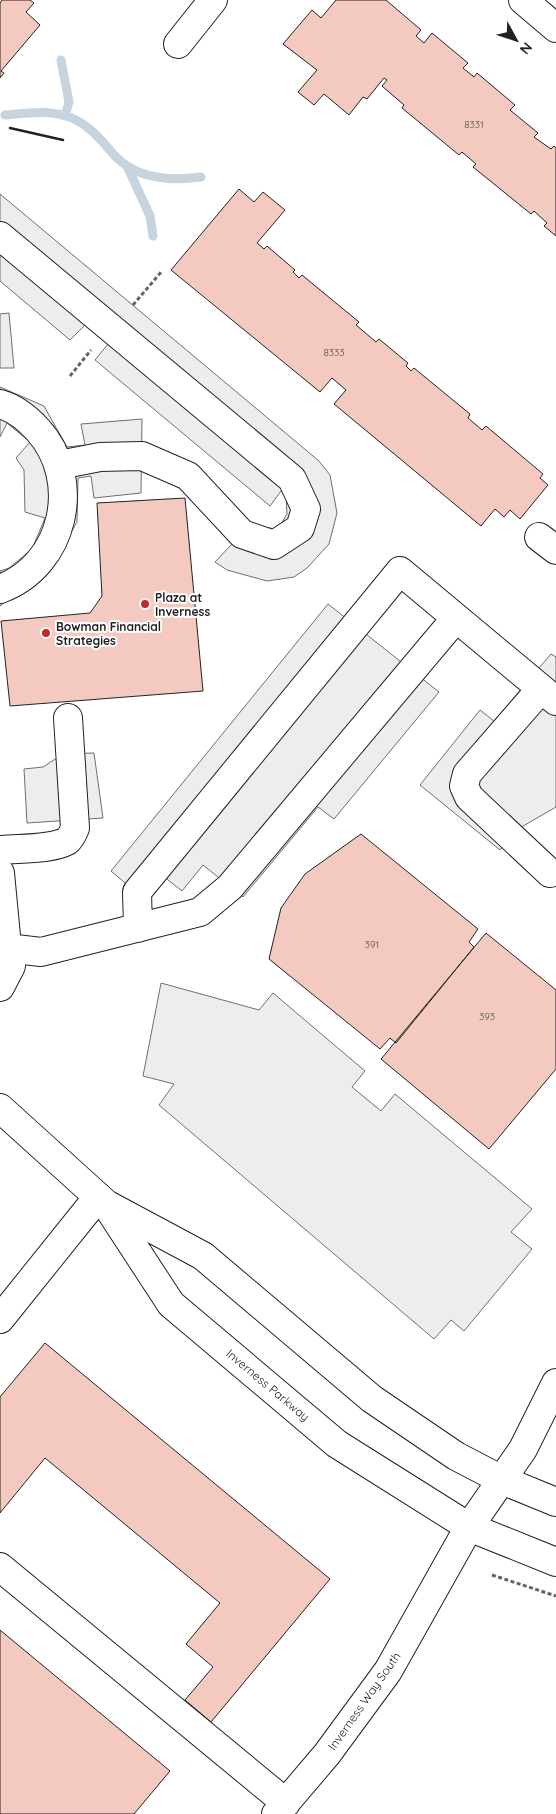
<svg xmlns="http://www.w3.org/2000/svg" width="556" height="1814" font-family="Quicksand,sans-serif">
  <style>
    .parking { fill: #ededed; stroke: #6f6f6f }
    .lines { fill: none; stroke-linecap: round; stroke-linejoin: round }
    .stream { stroke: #c7d3dd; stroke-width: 9 }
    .building { fill: #f3c9c0; stroke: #222 }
    .minor-casing { stroke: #222; stroke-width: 30 }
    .major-casing { stroke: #222; stroke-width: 30 }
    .path { stroke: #646464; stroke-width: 3; stroke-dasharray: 4 2.5; stroke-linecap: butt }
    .minor { stroke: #fff; stroke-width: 28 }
    .major { stroke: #fff; stroke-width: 28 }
    .wall { stroke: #222; stroke-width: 2.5 }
    .poi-dot { fill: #c62828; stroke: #fff; stroke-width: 2 }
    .labels { text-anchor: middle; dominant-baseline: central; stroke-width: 4; stroke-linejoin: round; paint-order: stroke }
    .number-label { font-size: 10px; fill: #564c4a }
    .poi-label { font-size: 12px; font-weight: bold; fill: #222; stroke: #fff; text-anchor: start }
    .street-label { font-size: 12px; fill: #222; stroke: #fff }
  </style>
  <rect width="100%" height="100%" fill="#fff"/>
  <!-- parking -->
  <path class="parking" d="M0,194L319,461L330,475L337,513L329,544L307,568L294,577L267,581L227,570L215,562L249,526L278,529L287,514L286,495L281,491L270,506L95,360L108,344L86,324L70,340L0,281Z
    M9,313L14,368H0V314Z
    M0,387L44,406L67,447L85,445L81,424L142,419L141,493L94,498L91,476L78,478L77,522L49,571L0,606V571L9,568L32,549L45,518L25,512L24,470L16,458L30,442L7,423L0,437Z
    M328,604L439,692L334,819L318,807L243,897L203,865L182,891L163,876L144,899L111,871Z
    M551,654L556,657V807L518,829L500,850L420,785L480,710L494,721Z
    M94,753L103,818L27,823L24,769L43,767L63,754Z
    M161,983L259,1010L273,993L365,1071L352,1087L381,1111L395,1094L532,1209L511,1232L532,1249L464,1331L451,1320L434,1339L159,1105L174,1084L143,1076Z"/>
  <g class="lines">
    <!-- stream -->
    <path class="stream" d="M61,60L69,102L65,116
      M5,115C28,113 52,109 74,119C93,128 103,143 117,158C139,179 172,181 201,177
      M127,166L150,216L153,236"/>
  </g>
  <!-- building -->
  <path class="building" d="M2,0H30L34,3L26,12L40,25L1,71L4,73L0,78V3Z
    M336,0H386L421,30L416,36L424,43L432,33L468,63L463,68L474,77L477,73L515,105L510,110L538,133L534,137L551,149L554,146L556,148V236L544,226L547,223L534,211L531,214L473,167L476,164L462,152L459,155L402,108L404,105L382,86L387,80L384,78L367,99L363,97L349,115L324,94L314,105L298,92L317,70L283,44L312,10L321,18Z
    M239,189L254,202L263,192L285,210L257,243L264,249L267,246L295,270L293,272L299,278L302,275L359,322L356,325L376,342L379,339L408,363L406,366L411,371L414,368L470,414L468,418L482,430L486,426L543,474L540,478L548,485L520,519L510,510L504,517L495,509L481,526L334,404L346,390L332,378L320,392L171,270Z
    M185,498L203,691L10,706L1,621L90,613L102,596L97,503Z
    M361,834L478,929L469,942L474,947L396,1043L390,1038L380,1049L269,959L281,908L305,874Z
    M486,933L556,990V1069L489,1149L381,1059Z
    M45,1343L330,1579L211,1722L185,1700L213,1667L186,1644L220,1603L45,1458L0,1513V1397Z
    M0,1630L170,1771L134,1814H0Z"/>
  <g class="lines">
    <defs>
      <path id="minor" d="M523,0L556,28
        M178,44L213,0
        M0,236L292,479L306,509L300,528L274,545L242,534L188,476L142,456L100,457L59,465
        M0,404C14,408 28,419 38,430C83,480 65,565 0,589
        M539,537L556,550
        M541,689L467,774L464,786L469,797L550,873
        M0,850C19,848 50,850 67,841C71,838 73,833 75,828L68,718
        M0,873L6,936L11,966L0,987
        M138,928L137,892L400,571L556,701
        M0,952L7,948L41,952L200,912L230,887L456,618
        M0,1319L98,1197
        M0,1567L286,1803
        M276,1814L327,1754L388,1671L469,1527L523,1449L556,1383"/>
      <path id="major" d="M0,1108L106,1204L203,1256L372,1399L456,1456L502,1480L556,1502
        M107,1206L171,1304L337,1444L469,1527L556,1562"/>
    </defs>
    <!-- minor casing -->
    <use href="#minor" class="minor-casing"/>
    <!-- major casing -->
    <use href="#major" class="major-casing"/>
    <!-- path -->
    <path class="path" d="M133,305L162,271
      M70,376L91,350
      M492,1575L556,1596"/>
    <!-- minor -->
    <use href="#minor" class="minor"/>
    <!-- major -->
    <use href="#major" class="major"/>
    <!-- wall -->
    <path class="wall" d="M10,128L63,140"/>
  </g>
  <!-- markers -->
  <g class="poi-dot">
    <circle cx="145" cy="604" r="5"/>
    <circle cx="46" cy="633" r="5"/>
  </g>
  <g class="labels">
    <!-- number labels -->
    <g class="number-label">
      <text x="474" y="124">8331</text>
      <text x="334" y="352">8333</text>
      <text x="372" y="944">391</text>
      <text x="487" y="1016">393</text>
    </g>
    <!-- poi labels -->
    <g class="poi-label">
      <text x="155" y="597">Plaza at<tspan x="155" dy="14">Inverness</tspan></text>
      <text x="56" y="626">Bowman Financial<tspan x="56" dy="14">Strategies</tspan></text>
    </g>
    <!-- street labels -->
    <g class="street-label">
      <text transform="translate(268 1385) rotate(40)">Inverness Parkway</text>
      <text transform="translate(364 1701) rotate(-55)">Inverness Way South</text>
    </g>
  </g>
  <!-- north arrow -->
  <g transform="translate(516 40) rotate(130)" stroke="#ffffff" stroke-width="4" paint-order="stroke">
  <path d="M0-4L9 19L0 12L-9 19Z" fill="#222222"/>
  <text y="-8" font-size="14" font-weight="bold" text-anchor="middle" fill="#222222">N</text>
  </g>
</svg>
